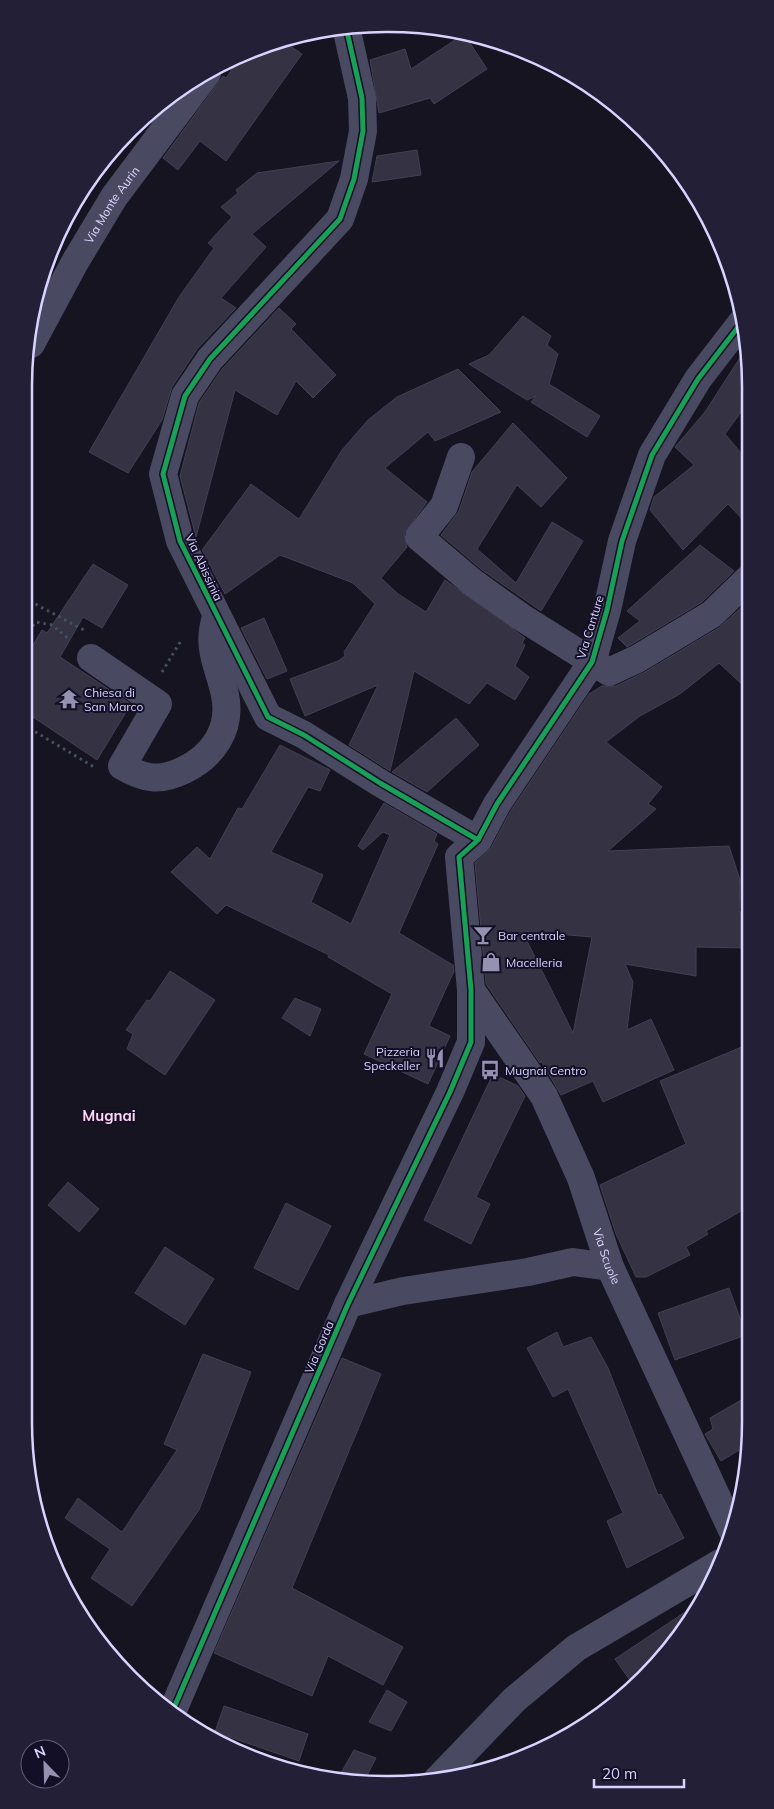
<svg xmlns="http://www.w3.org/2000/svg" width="774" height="1809" font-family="Mulish,sans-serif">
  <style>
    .building { fill: #343243; stroke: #433f54; fill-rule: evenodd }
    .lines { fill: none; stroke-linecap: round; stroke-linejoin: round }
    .path { stroke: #44505f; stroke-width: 3; stroke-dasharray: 2.5 4; stroke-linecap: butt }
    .minor { stroke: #4a4962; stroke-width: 28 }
    .cycleway-casing { stroke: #130f26; stroke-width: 8 }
    .cycleway { stroke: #1a9f57; stroke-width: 5 }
    .labels { text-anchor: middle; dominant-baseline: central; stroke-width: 4; stroke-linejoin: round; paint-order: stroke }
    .street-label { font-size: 12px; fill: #d9d4ff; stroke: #130f26 }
    .poi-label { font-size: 12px; fill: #d9d4ff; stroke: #130f26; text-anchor: start }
    .quarter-label { font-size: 15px; font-weight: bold; fill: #ffd6f0; stroke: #130f26 }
    .rim { fill: none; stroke: #d9d4ff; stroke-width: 2.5 }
  </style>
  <rect width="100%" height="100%" fill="#161421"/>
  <!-- building -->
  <path class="building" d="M464,34L487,69L434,104L430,98L379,113L370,60L405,49L411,69Z
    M282,40L302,54L226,161L200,141L178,170L163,158L221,79L223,76L226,78L241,56Z
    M417,150L421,175L372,182L377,156Z
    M339,161L252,234L266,247L221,298L236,308L198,348L172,387L162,420L128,473L89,452L179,297L214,248L208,243L232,217L221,207L238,193L236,190L257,173Z
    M279,308L296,324L291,329L336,375L313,398L296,381L277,415L235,390L196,537L180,476L199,403L222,369Z
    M523,316L551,336L547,345L558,354L549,384L600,416L587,437L531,402L536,396L527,400L469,364L489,355Z
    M747,347V404L725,434L747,460L748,525L728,504L683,550L650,510L654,497L694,465L675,447L705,412Z
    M458,369L501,412L435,441L428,432L385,468L427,502L404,534L407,547L381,578L398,594L426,612L445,580L525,638L522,643L525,645L515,666L529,677L515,700L487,683L469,704L414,671L390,771L349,745L378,685L305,716L290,679L338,661L345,656L344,652L375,604L353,583L280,555L225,594L202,550L251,484L299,519L342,450L368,420L397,397Z
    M513,423L567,478L541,507L517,485L477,549L516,583L552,522L583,541L541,611L482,570L441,535L459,511L472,472Z
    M700,545L734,571L702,602L627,647L618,638L640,621L627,611Z
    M93,564L128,585L102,628L83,617L60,657L131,704L97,760L24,711V660L42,630L47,633Z
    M748,601V690L719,663L680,694L640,716L606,742L662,787L648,804L656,809L608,851L729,846L740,880L739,912H749V948L696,947V976L625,964L633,982L627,1030L651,1019L674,1070L603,1102L593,1081L561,1095L541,1061L540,1063L486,984L475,863L491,848L510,812L589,694L602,686H616L645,672L720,627ZM522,931L592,937L573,1033Z
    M264,618L287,671L267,679L241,628Z
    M456,718L479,745L427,792L392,772Z
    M280,745L330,770L320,791L308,787L271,852L323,875L311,902L351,924L390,835L383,832L363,850L358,846L384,803L437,834L434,841L438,844L399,933L453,965L454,971L429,1026L450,1036L428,1084L364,1054L392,994L328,957L329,955L226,905L217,914L171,872L197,847L210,859L238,808L242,809Z
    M170,971L215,1000L165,1075L127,1049L133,1034L126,1030L147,1000L150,1001Z
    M295,998L321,1009L310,1036L282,1018Z
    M749,1044L750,1206L706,1231L708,1234L686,1247L690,1255L646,1277H636L616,1234L600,1185L686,1144L660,1081Z
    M493,1074L518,1086L525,1096L476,1197L490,1204L471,1244L424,1220Z
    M68,1182L99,1209L79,1232L48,1205Z
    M286,1203L331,1226L298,1290L254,1268Z
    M165,1247L214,1279L185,1325L135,1293Z
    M729,1288L746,1335L675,1360L658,1313Z
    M557,1332L563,1347L591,1337L608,1368L658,1495L661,1494L684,1538L627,1568L607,1521L623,1513L568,1389L553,1397L527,1348Z
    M203,1354L251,1372L199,1510L132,1606L91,1578L110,1549L65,1518L78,1498L122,1532L177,1450L164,1444Z
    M342,1358L381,1374L292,1588L403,1647L383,1685L328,1656L312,1696L214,1653Z
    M750,1395V1422L746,1446L721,1461L705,1434L713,1429L710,1418Z
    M700,1602L701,1604L664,1656L629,1679L615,1659Z
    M387,1690L407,1702L391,1731L369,1722Z
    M224,1706L308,1734L299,1761L215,1732Z
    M354,1750L376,1758L363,1783L341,1773Z"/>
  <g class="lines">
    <!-- path -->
    <path class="path" d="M24,598L84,630
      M24,636L36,622L52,625L69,639
      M162,672L182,639
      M24,725L94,767"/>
    <!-- minor -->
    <g class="minor">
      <path d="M346,27L362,98L363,131L354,179L340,219L210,359L185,396L163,474L180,541L268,717L304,735L380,783L478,840"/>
      <path id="s1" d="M31,344L75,262L114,197L207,73"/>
      <path d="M461,457L444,506L419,537L472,582L521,617L609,672L637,659L712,614L748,579"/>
      <path d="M91,658L158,704L122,766C144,779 160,782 184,770C213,756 232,729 225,695C219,666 206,648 216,617"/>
      <path id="s2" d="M471,990L544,1096L581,1178L610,1267L732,1530"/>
      <path d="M348,1304L403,1291L528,1272L573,1262L610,1267"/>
      <path d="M173,1710L348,1304L450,1092L471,1042V990L459,857L478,840L497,804L592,662L607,610L622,541L652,455L698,379L742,322"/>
      <path d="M437,1780L514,1700L576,1648L720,1563"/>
    </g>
    <defs>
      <path id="cycleway" d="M346,27L362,98L363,131L354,179L340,219L210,359L185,396L163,474L180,541L268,717L304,735L380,783L478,840
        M173,1710L348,1304L450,1092L471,1042V990L459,857L478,840L497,804L592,662L607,610L622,541L652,455L698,379L742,322"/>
    </defs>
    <!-- cycleway casing -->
    <use href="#cycleway" class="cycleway-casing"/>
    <!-- cycleway -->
    <use href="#cycleway" class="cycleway"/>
  </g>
  <!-- icons -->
  <defs>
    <symbol id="temple-bare" viewBox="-9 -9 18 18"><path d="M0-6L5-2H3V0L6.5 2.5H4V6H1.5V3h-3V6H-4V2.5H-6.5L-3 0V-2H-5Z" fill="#9591b1" stroke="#130f26" stroke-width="2.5" paint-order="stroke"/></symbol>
    <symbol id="bar-bare" viewBox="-9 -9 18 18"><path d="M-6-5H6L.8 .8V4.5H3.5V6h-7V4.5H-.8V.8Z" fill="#9591b1" stroke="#130f26" stroke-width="2.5" paint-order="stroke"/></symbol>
    <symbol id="shop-bare" viewBox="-9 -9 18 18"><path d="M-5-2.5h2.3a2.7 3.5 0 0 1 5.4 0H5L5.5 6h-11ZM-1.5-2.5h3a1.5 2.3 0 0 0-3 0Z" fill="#9591b1" stroke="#130f26" stroke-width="2.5" paint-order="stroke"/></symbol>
    <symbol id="restaurant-bare" viewBox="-9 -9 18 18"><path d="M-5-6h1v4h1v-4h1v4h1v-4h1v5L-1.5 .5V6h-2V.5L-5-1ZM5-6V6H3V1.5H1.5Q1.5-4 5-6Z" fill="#9591b1" stroke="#130f26" stroke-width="2.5" paint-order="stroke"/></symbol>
    <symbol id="bus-bare" viewBox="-9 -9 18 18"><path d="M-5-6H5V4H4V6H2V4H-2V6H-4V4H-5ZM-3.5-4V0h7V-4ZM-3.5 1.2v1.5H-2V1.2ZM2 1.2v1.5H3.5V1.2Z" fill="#9591b1" stroke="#130f26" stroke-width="2.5" paint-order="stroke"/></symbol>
  </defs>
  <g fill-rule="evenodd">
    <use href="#temple-bare" x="55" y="685" width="28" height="28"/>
    <use href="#bar-bare" x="469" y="921" width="28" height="28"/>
    <use href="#shop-bare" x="477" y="948" width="28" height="28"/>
    <use href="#restaurant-bare" x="421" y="1044" width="28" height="28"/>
    <use href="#bus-bare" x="476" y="1056" width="28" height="28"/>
  </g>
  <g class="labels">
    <!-- street labels -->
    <g class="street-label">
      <text stroke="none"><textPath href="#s1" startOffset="161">Via Monte Aurin</textPath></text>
      <text transform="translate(204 567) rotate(65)">Via Abissinia</text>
      <text transform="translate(590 627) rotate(-73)">Via Canture</text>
      <text stroke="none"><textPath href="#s2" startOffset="301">Via Scuole</textPath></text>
      <text transform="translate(319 1347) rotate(-67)">Via Gorda</text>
    </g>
    <!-- poi labels -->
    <g class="poi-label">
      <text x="84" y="692">Chiesa di<tspan x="84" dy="14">San Marco</tspan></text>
      <text x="498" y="935">Bar centrale</text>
      <text x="506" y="962">Macelleria</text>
      <text x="420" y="1051" text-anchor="end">Pizzeria<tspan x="420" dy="14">Speckeller</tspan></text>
      <text x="505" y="1070">Mugnai Centro</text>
    </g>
    <!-- quarter labels -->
    <g class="quarter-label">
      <text x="109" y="1115">Mugnai</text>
    </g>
  </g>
  <!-- crop -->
  <path d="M0 0H774V1809H0ZM386 32H388A354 354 0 0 1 742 386V1422A354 354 0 0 1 388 1776H386A354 354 0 0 1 32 1422V386A354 354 0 0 1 386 32Z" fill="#231f37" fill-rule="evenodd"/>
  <path class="rim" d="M386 32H388A354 354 0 0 1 742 386V1422A354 354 0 0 1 388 1776H386A354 354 0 0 1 32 1422V386A354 354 0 0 1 386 32Z"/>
  <!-- north arrow -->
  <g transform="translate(45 1764) rotate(337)"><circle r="24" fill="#130f26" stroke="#625e7d"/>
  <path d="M0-4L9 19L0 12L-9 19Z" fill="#9591b1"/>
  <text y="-8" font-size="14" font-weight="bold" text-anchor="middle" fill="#d9d4ff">N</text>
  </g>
  <!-- scale -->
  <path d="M594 1779v8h90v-8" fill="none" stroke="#d9d4ff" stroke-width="2.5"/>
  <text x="602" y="1779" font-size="15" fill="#d9d4ff" stroke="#130f26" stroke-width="4" paint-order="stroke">20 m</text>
</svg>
